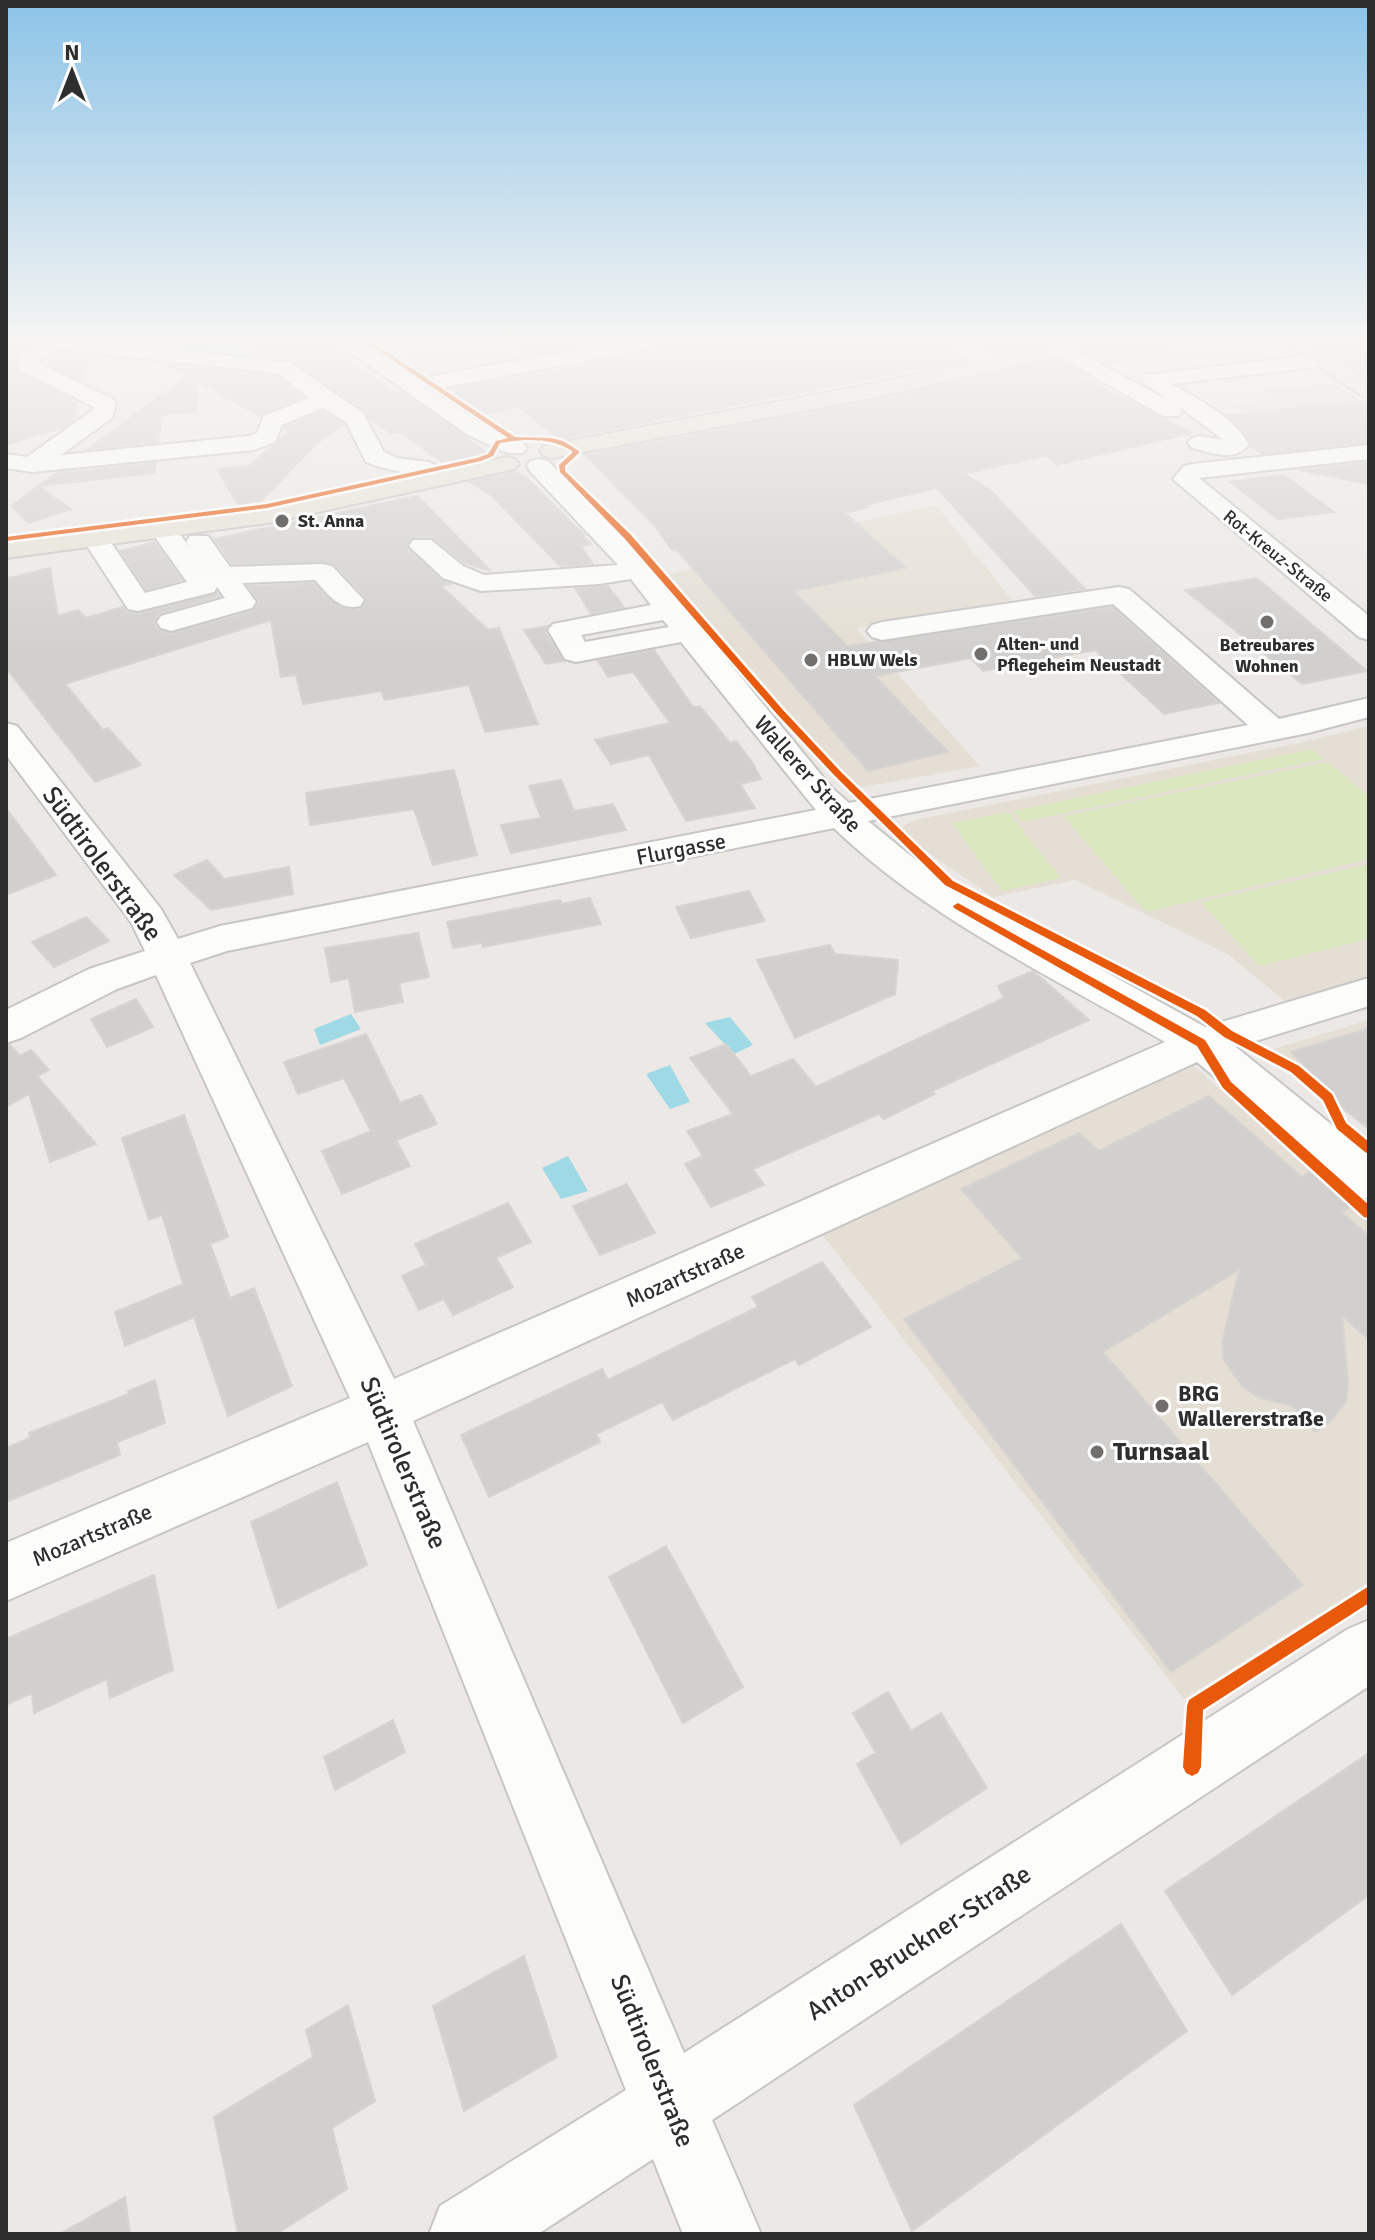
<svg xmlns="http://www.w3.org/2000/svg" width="1375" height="2240" font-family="Signika,sans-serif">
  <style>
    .education { fill: #e4ded4 }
    .medical { fill: #e3d9d8 }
    .green { fill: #d1e3c1 }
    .pitch { fill: #dae7bf }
    .water { fill: #9fd9e6 }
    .building { fill: #d2d0ce; stroke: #d6d3d1; stroke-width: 2 }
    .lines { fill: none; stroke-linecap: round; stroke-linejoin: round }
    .minor-casing { stroke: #c7c6c7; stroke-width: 4 }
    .major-casing { stroke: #c6c5c4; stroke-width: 4 }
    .minor { fill: #fcfcfb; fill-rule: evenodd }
    .major { fill: #e6e2d7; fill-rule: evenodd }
    .cycleway-casing { stroke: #fff; stroke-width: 5 }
    .cycleway { fill: #e8590c; fill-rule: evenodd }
    .poi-dot { fill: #706f6e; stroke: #fff; stroke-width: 3 }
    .labels { text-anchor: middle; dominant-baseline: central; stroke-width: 6; stroke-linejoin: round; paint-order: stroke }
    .far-poi-label { font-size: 18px; font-weight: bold; fill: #2e2e2e; stroke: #fff; text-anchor: start }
    .far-street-label { font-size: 18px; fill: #2e2e2e; stroke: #fff }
    .street-label { font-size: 22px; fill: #2e2e2e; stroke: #fff }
    .poi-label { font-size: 22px; font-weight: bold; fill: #2e2e2e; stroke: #fff; text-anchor: start }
    .near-street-label { font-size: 26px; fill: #2e2e2e; stroke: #fff }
    .near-poi-label { font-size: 26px; font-weight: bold; fill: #2e2e2e; stroke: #fff; text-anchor: start }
  </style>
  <rect width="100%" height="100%" fill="#ebe8e5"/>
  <!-- education -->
  <path class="education" d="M936,505L1012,600L856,628L980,766L857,788L764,693L666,575L738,559L816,531Z
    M1369,726V979L1286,1002L1228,954L1075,880L993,897L903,835V826L915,820L1308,741Z
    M1369,1020V1130L1274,1049Z
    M1191,1063L1369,1223V1582L1184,1699L819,1230Z"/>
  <!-- medical -->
  <path class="medical" d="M1310,338H1369V379L1321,349Z
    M1332,383L1369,406L1336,404L1246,413L1233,404L1273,399L1262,391Z"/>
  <!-- green -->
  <path class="green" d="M70,338H228L255,357Z"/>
  <!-- pitch -->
  <path class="pitch" d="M1312,749L1324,759L1022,822L1013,811Z
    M1328,762L1369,796V859L1146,912L1064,816Z
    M1008,812L1061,878L1002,891L952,823Z
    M1366,865L1369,867V939L1259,966L1201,902Z"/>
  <!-- water -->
  <path class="water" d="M351,1014L361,1029L320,1045L314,1029Z
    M730,1017L753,1045L734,1054L705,1023Z
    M670,1065L690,1102L670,1109L646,1074Z
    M568,1156L588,1191L561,1199L542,1168Z"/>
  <!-- building -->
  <path class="building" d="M316,338L394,391L404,393L493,457L448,466L407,437L397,432L391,433L370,419L365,411L293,361L253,356L248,352Z
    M557,338H568L579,346L531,355L519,345Z
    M731,338H929L967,360L560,439L518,407L475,416L439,392Z
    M965,338H1071L997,354Z
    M1128,338H1167L1168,352L1106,364L1086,353L1116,347Z
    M6,344L27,348L17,357L15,366L20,373L77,402L73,421L64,427L6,445Z
    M58,352L88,355L82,381L43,362Z
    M1059,360L1086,375L1082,376L1192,433L1057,465L1047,455L965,474L989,489L1085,589L1035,596L937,488L864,505L868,507L845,513L906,568L794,591L847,646L1112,607L1219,703L1164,714L1095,650L983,671L971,658L875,676L948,752L868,771L676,549L672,550L655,526L585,455L868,402Z
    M166,364L277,376L303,397L261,417L198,382L197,412L162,415L158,442L88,449L187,376Z
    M1369,401V442L1262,454L1251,446L1244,432L1227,415Z
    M323,411L344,424L316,444L256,506L240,508L217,469L249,466L289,432L284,427Z
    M1369,462V484L1299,470Z
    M156,463L154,473L38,486L57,473Z
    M515,472L526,477L584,535H581L591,544L581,546L593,564L560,566L492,496L470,482Z
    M1284,475L1334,512L1278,519L1230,482Z
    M38,486L71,509L28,523L12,506Z
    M417,496L491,571L465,563L431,537H413L407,548L441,580L450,584L441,586L488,630L499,628L538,724L485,732L469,685L385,700L381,691L303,704L296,675L281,677L271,620L65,684L103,730L108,728L141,765L95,782L6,668V579L50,568L58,616L78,610L86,618L123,607L127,612L139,614L217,592L220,596L158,614L154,624L160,631L170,634L253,611L259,602L248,586L314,583L339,606L360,609L366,598L333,563L232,564L214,539Z
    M155,542L182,580L146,590L120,551Z
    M1257,578L1367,671L1302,684L1185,590Z
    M608,586L624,607L591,614L575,588Z
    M548,626L545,632L564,661L546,664L524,630Z
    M654,650L693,707L700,706L730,743L736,741L752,762L761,779L740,784L755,808L686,821L649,755L611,764L595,740L670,723L633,672L608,677L598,661Z
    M454,770L477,855L433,865L414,809L310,825L306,793Z
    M561,780L574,811L613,804L626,830L511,853L501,825L541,818L529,786Z
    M6,808L56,875L6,895Z
    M207,860L224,879L289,867L293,894L211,910L174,875Z
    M749,891L765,921L691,938L676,907Z
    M590,898L601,924L483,947L482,943L453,948L447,922L560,900L562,904Z
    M86,917L109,941L54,967L32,942Z
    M418,933L429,977L399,983L403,1002L355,1012L349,978L331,982L325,948Z
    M830,945L835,954L898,960L895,994L795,1038L757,960Z
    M1033,971L1089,1020L932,1091L935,1094L884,1119L879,1114L753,1169L764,1185L711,1207L685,1164L703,1156L687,1131L733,1114L690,1058L726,1044L751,1076L793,1059L816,1087L1004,998L998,986Z
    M136,999L153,1027L107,1047L91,1019Z
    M1369,1028V1129L1345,1110L1291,1052Z
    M366,1034L400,1103L421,1095L437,1124L396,1140L410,1166L342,1194L322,1151L371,1131L344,1078L298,1094L284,1062Z
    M10,1045L20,1056L31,1050L49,1070L37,1076L96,1144L50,1162L29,1094L6,1107V1046Z
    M1209,1096L1302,1177L1310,1171L1351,1207L1341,1212L1369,1236V1340L1342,1315L1348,1384L1346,1401L1331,1421L1315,1432L1293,1406L1260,1398L1243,1387L1224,1360L1222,1344L1239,1270L1103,1352L1303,1585L1171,1672L904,1319L1022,1258L961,1189L1079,1133L1099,1151Z
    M184,1115L228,1237L210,1244L230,1298L254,1288L292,1386L228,1416L194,1317L125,1346L115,1312L183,1284L162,1215L149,1220L122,1138Z
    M627,1184L655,1233L600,1255L573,1206Z
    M508,1203L531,1242L496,1258L513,1287L453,1315L444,1299L419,1310L402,1276L426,1265L415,1244Z
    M822,1262L871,1327L799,1365L795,1359L673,1420L662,1402L596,1434L600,1442L489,1497L461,1435L602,1369L608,1380L758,1307L752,1297Z
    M155,1380L165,1423L117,1442L120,1455L6,1502V1448L30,1438L29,1433L129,1394L128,1391Z
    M337,1482L367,1565L278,1608L251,1522Z
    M666,1546L743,1687L683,1723L609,1577Z
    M154,1575L173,1670L110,1698L107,1679L34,1713L32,1693L6,1705V1639Z
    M888,1692L911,1731L941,1713L987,1788L901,1844L857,1764L876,1753L853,1713Z
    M393,1720L405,1752L335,1790L324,1757Z
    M1369,1753V1895L1232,1995L1165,1891Z
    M1121,1924L1187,2031L912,2231L854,2105Z
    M524,1956L557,2057L464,2111L433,2006Z
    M348,2005L375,2101L332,2128L347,2189L276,2234H238L214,2117L313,2057L306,2030Z
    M125,2197L130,2234H60Z"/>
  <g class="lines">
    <defs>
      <path id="minor" d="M6,338H74L291,363L363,413L384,452L397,458L429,462L451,473L454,478L451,483C435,487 427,476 412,474C395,470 382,469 366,462L346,422L323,408L282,425L275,442L254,450L32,472L6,468V454L27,457L93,410L94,407L22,371L18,367L20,358L34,346L8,342ZM57,349L278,373L309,398L264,416L257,433L249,436L61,455L112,418L116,404L113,399L40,364V360Z
        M330,338H354L416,379L640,338H684L674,344L431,390L484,425L523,443L527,448L523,453H507L468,435Z
        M932,338H958L1004,361L1007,365L1004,369H990Z
        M1062,344L1168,400L1141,380L1144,375L1322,354L1332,360L1322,366L1172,384C1200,401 1231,415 1249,444C1235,463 1212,453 1192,448L1188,443L1192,438L1200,436L1223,440L1180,407L1182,411L1179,416H1163L1055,354L1052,350Z
        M1369,445V459L1199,478L1369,616V640L1359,637L1173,479L1184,466L1193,464Z
        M539,459L548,461L648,564L832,788L849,803L1248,725L1113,604L882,640L872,637L867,631L872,625L882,622L1119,587L1129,589L1279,719L1369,698V717L1308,733L868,821L932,873L971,897L1205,1027L1369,978V1006L1236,1047L1369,1155V1199L1353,1194L1197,1062L413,1421L684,2053L1348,1629L1369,1620V1686L712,2120L761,2234H683L653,2159L538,2234H429L440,2206L626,2090L368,1442L6,1601V1543L350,1398L156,975L117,989L21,1038L6,1043V1010L89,969L145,951L131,922L6,755V723L17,726L161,909L178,939L220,926L816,810L681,642L576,662L565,659L548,630L553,624L651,605L631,579L599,584L481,591L443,578L409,546L413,540H431L463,566L484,575L618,565L530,471L527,466L530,461ZM663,620L669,627L585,642L581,635ZM834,828C928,919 1053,977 1165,1042L394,1379L190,963L227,951Z
        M163,522L172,524L193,552L186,542L190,536H208L230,567L322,564L332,566L364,600L360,606C339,611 329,595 315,580L242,583L256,602L252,608L171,631L161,628L157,622L161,616L225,598L217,587L214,592L138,611L128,609L82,538L86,532H104L145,593L187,582L150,530L154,524Z"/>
      <path id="major" d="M1086,338H1125L1115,344L867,399L552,458L544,456L540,451L544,446L552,444L867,385Z
        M1277,338H1301L1369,381V397L1361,395Z
        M507,457L515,459L519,464L515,469L268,523L6,558V542L268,507Z"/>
    </defs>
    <!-- minor casing -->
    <use href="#minor" class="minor-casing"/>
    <!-- major casing -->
    <use href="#major" class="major-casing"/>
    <!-- minor -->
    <use href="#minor" class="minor"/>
    <!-- major -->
    <use href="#major" class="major"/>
    <defs>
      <path id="cycleway" d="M359,338H366L515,437L551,438L563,441L579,451V453L565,466V471L631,535L783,710L841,772L953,881L1205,1010L1232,1031L1299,1066L1332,1094L1346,1123L1369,1142V1154L1365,1152L1337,1129L1323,1100L1291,1072L1224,1037L1197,1016L945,885L835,776L777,714L625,539L560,472L559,465L573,452C553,437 524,439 500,443L493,456L481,461L267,508L6,541V537L267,504L477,458L488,454L496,441L508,438Z
        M958,903L1205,1040L1231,1082L1369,1205V1218L1364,1217L1223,1088L1197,1046L954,908L953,906Z
        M1369,1586V1603L1203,1710L1201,1767L1198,1773L1192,1776L1186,1773L1183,1767L1187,1706L1189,1700Z"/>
    </defs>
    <!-- cycleway casing -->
    <use href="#cycleway" class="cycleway-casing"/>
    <!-- cycleway -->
    <use href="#cycleway" class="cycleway"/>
  </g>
  <!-- sky -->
  <linearGradient id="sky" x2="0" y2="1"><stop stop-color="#8bc3e7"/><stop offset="0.52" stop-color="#f6f5f3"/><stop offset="1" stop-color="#f6f5f3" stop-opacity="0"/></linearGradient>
  <rect width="1375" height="652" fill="url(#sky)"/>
  <!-- markers -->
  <g class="poi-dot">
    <circle cx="282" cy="521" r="8"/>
    <circle cx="1267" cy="622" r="8"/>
    <circle cx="981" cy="654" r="8"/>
    <circle cx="811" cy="660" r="8"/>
    <circle cx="1162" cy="1406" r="8"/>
    <circle cx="1097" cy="1452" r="8"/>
  </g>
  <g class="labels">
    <!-- far-poi labels -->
    <g class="far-poi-label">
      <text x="298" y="521">St. Anna</text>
      <text x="997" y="644">Alten- und<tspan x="997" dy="21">Pflegeheim Neustadt</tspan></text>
      <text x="1267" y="645" text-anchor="middle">Betreubares<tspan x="1267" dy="21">Wohnen</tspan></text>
      <text x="827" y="660">HBLW Wels</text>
    </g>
    <!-- far-street labels -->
    <g class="far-street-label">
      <text transform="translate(1278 556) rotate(39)">Rot-Kreuz-Straße</text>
    </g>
    <!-- street labels -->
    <g class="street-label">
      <text transform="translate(808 774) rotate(48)">Wallerer Straße</text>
      <text transform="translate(681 849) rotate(-11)">Flurgasse</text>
      <text transform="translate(685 1275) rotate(-24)">Mozartstraße</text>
      <text transform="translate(92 1535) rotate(-23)">Mozartstraße</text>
    </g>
    <!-- poi labels -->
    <g class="poi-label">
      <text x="1178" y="1393">BRG<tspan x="1178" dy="25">Wallererstraße</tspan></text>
    </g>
    <!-- near-street labels -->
    <g class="near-street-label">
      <text transform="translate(102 864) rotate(54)">Südtirolerstraße</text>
      <text transform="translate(403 1463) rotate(67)">Südtirolerstraße</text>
      <text transform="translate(919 1943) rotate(-33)">Anton-Bruckner-Straße</text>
      <text transform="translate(652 2061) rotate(68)">Südtirolerstraße</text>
    </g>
    <!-- near-poi labels -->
    <g class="near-poi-label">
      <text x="1113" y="1452">Turnsaal</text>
    </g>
  </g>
  <!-- border -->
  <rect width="1375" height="2240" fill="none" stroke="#2e2e2e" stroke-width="16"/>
  <!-- north arrow -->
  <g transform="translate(72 72)" stroke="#ffffff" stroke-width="6" paint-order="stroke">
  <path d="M0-6L14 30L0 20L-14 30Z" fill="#2e2e2e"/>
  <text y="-12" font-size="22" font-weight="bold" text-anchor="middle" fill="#2e2e2e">N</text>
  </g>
</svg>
